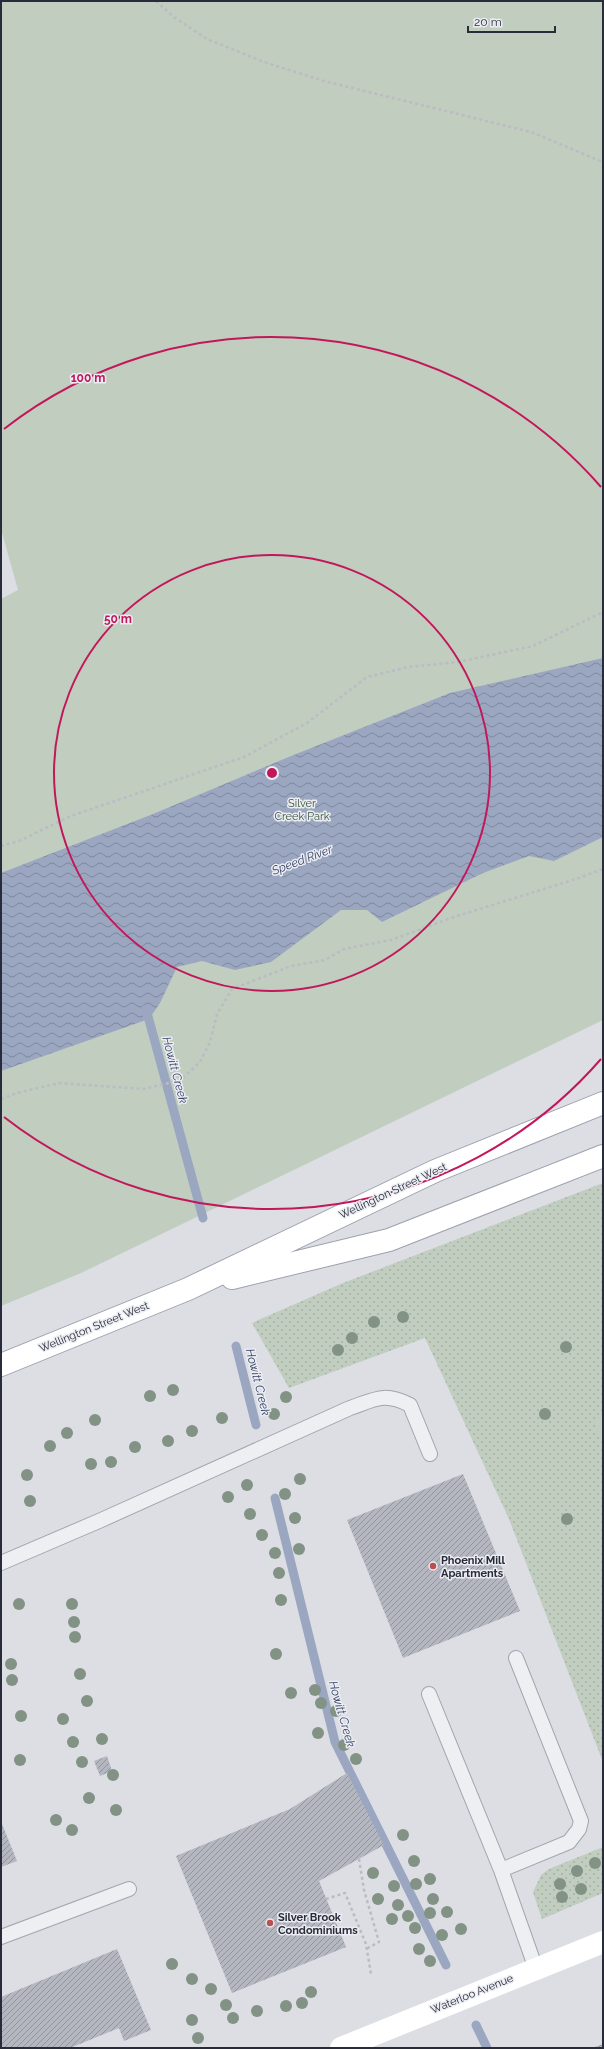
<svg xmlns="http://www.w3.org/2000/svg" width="604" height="2049" font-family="Raleway,sans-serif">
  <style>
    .grass { fill: url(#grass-dots) }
    .green { fill: #c0cdbf }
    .water { fill: url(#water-waves) }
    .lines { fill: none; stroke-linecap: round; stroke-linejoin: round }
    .stream { stroke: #9ba7c1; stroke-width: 9 }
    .building { fill: url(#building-hatch) }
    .lane-casing { stroke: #a2a5ad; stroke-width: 16 }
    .primary-casing { stroke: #9da1af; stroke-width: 24 }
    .path { stroke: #bbbcc3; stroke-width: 2.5; stroke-dasharray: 3 3; stroke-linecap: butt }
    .lane { stroke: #eeeff3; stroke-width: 14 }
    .secondary { stroke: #fff; stroke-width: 22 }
    .primary { stroke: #fff; stroke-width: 22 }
    .tree { fill: #829285 }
    .ring { fill: none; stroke: #c2185b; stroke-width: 2 }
    .poi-dot { fill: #bc504f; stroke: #ebedf2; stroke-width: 1.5 }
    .labels { text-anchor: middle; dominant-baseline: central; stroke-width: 3; stroke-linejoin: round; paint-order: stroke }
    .park-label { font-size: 11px; fill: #385337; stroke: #ebedf2 }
    .street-label { font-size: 11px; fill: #282b39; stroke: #ebedf2 }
    .poi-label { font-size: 11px; font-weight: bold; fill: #282b39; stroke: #ebedf2; text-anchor: start }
    .water-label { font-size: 12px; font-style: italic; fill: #374568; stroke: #ebedf2 }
    .centre { fill: #c2185b; stroke: #ebedf2; stroke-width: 2 }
    .ring-label { font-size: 12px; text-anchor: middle; font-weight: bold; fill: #c2185b; stroke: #ebedf2; stroke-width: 3; stroke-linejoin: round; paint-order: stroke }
  </style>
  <defs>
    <pattern id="grass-dots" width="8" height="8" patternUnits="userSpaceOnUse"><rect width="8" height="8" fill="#c0cdbf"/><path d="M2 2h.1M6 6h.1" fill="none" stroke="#a5b0a5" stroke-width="1.8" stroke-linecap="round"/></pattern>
    <pattern id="water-waves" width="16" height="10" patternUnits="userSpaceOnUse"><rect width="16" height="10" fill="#9ba7c1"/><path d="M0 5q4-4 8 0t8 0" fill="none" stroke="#7e889e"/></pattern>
    <pattern id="building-hatch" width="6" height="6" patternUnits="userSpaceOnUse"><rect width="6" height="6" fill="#b4b7c0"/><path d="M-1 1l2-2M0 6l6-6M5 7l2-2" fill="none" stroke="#92959d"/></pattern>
  </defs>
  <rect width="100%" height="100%" fill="#dcdee4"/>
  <!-- grass -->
  <path class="grass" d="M603,1183V1762L509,1519L425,1338L289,1388L252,1323L343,1283Z
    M603,1847V1893L542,1919L533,1892L541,1875L549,1869Z"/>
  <!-- green -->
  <path class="green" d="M1,1H603V1020L81,1273L1,1306V599L18,590L1,529Z
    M603,1415V1445L593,1420Z"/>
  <!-- water -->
  <path class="water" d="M603,658V837L554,861L529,856L483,873L382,922L367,910H341L271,962L235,970L202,961L177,967L160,1003L149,1019L1,1071V873L153,814L291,756L450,693Z"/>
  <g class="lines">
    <!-- stream -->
    <path class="stream" d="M146,1009L203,1218
      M236,1346L256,1425
      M275,1498L335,1742L446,1965
      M476,2025L487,2048"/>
  </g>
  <!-- building -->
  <path class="building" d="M463,1474L520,1611L403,1658L347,1520Z
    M107,1756L112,1771L100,1776L94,1761Z
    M347,1773L384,1845L319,1881L346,1947L232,1993L176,1856L290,1809Z
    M2,1824L17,1861L1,1867V1825Z
    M117,1949L151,2030L124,2041L119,2028L70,2048H3L1,2044V1997Z
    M603,2044V2048H592Z"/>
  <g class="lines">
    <defs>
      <path id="lane" d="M1,1563L99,1521L350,1408C376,1399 384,1392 410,1405L430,1454
        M429,1694L501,1870L536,1969
        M501,1870L569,1842L579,1829L581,1821L516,1658
        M1,1937L129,1889"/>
      <path id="primary" d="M232,1278L389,1240L603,1156
        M1,1365L188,1289L435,1171L603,1103"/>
    </defs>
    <!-- lane casing -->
    <use href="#lane" class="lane-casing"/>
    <!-- primary casing -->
    <use href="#primary" class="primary-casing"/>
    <!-- path -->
    <path class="path" d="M156,1L174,17L207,39L264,62L324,81L531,132L603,162
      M1,846L19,841L71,816L244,757L307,723L367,677L408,667L458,662L533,646L603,612
      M1,1099L17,1093L59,1083L144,1089L181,1080L200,1062L210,1042L217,1014L232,989L291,966L325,960L344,949L391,940L454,917L579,878L603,869
      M359,1859L364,1890L379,1942L366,1949
      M326,1899L345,1893L366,1944L371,1974"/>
    <!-- lane -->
    <use href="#lane" class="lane"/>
    <!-- secondary -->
    <path class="secondary" d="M341,2048L603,1942"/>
    <!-- primary -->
    <use href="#primary" class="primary"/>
  </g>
  <!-- trees -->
  <g class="tree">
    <circle cx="403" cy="1317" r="6"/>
    <circle cx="374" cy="1322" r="6"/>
    <circle cx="352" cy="1338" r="6"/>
    <circle cx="566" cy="1347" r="6"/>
    <circle cx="338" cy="1350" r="6"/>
    <circle cx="173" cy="1390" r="6"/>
    <circle cx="150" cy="1396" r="6"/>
    <circle cx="286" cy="1397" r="6"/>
    <circle cx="274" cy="1414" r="6"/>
    <circle cx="545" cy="1414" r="6"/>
    <circle cx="222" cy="1418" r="6"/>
    <circle cx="95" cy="1420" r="6"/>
    <circle cx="192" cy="1431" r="6"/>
    <circle cx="67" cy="1433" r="6"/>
    <circle cx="168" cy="1441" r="6"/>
    <circle cx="50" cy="1446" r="6"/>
    <circle cx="135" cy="1447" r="6"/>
    <circle cx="111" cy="1462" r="6"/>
    <circle cx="91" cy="1464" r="6"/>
    <circle cx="27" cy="1475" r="6"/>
    <circle cx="300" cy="1479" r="6"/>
    <circle cx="247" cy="1485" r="6"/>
    <circle cx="285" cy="1494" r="6"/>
    <circle cx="228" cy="1497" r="6"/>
    <circle cx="30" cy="1501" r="6"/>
    <circle cx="250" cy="1514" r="6"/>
    <circle cx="295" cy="1518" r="6"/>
    <circle cx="567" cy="1519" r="6"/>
    <circle cx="262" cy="1535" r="6"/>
    <circle cx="299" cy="1549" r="6"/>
    <circle cx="275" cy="1553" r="6"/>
    <circle cx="279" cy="1573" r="6"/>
    <circle cx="281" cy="1600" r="6"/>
    <circle cx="19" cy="1604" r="6"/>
    <circle cx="72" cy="1604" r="6"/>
    <circle cx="74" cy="1622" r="6"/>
    <circle cx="75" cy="1637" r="6"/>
    <circle cx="276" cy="1654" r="6"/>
    <circle cx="11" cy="1664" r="6"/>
    <circle cx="80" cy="1674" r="6"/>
    <circle cx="12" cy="1680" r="6"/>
    <circle cx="315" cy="1690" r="6"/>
    <circle cx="291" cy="1693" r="6"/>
    <circle cx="87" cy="1701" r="6"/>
    <circle cx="321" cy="1703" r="6"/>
    <circle cx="336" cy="1711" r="6"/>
    <circle cx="21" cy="1716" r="6"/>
    <circle cx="63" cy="1719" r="6"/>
    <circle cx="318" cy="1733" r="6"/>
    <circle cx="102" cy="1739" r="6"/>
    <circle cx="73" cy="1742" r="6"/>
    <circle cx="344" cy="1745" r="6"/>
    <circle cx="356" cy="1759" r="6"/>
    <circle cx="20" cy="1760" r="6"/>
    <circle cx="82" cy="1762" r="6"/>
    <circle cx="113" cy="1775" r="6"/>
    <circle cx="89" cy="1798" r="6"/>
    <circle cx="116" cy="1810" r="6"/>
    <circle cx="56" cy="1820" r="6"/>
    <circle cx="72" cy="1830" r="6"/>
    <circle cx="403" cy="1835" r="6"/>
    <circle cx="414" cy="1861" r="6"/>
    <circle cx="595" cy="1863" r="6"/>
    <circle cx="577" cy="1871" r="6"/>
    <circle cx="373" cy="1873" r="6"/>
    <circle cx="430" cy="1879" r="6"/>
    <circle cx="416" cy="1884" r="6"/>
    <circle cx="560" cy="1884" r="6"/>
    <circle cx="394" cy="1886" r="6"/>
    <circle cx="581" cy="1889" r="6"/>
    <circle cx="562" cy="1897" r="6"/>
    <circle cx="378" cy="1899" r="6"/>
    <circle cx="433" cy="1899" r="6"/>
    <circle cx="398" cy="1905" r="6"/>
    <circle cx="447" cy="1912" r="6"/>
    <circle cx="430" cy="1913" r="6"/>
    <circle cx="408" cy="1916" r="6"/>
    <circle cx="392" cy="1919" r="6"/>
    <circle cx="415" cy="1928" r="6"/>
    <circle cx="461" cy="1929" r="6"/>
    <circle cx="442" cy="1935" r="6"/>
    <circle cx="419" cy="1949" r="6"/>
    <circle cx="430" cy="1961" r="6"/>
    <circle cx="172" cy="1964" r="6"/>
    <circle cx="192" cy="1979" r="6"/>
    <circle cx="211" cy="1989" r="6"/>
    <circle cx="311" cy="1992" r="6"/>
    <circle cx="302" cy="2003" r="6"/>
    <circle cx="226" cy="2005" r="6"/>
    <circle cx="286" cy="2006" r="6"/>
    <circle cx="257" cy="2011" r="6"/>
    <circle cx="233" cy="2018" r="6"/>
    <circle cx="192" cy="2020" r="6"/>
    <circle cx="198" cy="2038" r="6"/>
  </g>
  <!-- distance rings -->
  <g class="ring">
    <circle cx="272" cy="773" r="218"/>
    <path d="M601 1059A436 436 0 0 1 4 1117M4 429A436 436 0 0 1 601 487"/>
  </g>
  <!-- markers -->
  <g class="poi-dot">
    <circle cx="433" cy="1566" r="4"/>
    <circle cx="270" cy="1923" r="4"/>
  </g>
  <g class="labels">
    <!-- park labels -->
    <g class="park-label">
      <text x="302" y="803">Silver<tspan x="302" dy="13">Creek Park</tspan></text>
    </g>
    <!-- street labels -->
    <g class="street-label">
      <text transform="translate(393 1191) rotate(-25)">Wellington Street West</text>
      <text transform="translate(94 1327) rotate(-22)">Wellington Street West</text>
      <text transform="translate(472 1994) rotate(-22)">Waterloo Avenue</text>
    </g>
    <!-- poi labels -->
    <g class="poi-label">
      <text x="441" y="1560">Phoenix Mill<tspan x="441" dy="13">Apartments</tspan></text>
      <text x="278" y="1917">Silver Brook<tspan x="278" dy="13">Condominiums</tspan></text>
    </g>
    <!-- water labels -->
    <g class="water-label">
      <text transform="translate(302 860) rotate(-21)">Speed River</text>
      <text transform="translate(175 1070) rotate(75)">Howitt Creek</text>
      <text transform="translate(258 1382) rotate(76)">Howitt Creek</text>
      <text transform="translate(342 1714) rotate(74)">Howitt Creek</text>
    </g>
  </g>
  <circle cx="272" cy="773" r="6" class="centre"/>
  <g class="ring-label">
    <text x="88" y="382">100 m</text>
    <text x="118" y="623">50 m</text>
  </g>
  <!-- border -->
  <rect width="604" height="2049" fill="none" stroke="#282b39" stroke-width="4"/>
  <!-- scale -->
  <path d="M468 26v6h87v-6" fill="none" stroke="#282b39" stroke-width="2"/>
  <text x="474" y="26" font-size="12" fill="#282b39" stroke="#ebedf2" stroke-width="3" paint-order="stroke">20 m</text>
</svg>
